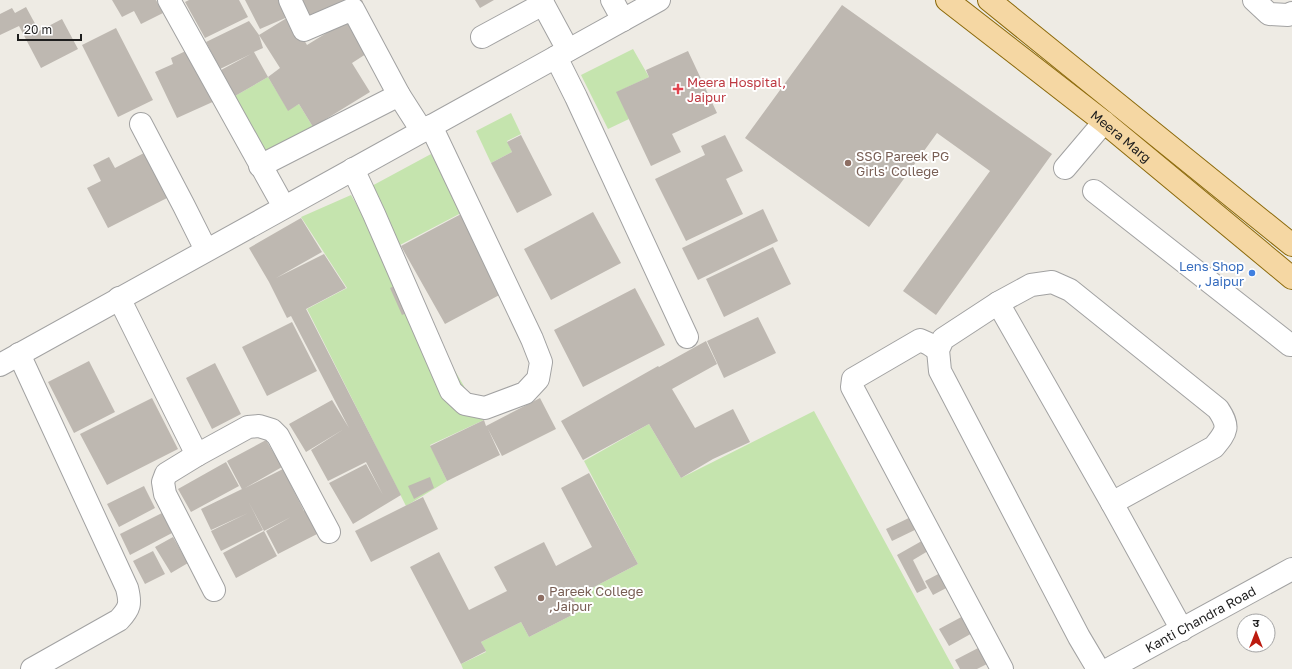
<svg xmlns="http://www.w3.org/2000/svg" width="1292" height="669" font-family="'Golos Text','Noto Sans Devanagari',sans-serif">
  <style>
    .grass { fill: #c5e4ae }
    .building { fill: #beb8b1 }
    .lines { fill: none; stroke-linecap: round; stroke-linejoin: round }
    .minor-casing { stroke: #a2a2a2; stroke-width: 24 }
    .major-casing { stroke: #8c6a0b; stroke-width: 24 }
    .minor { stroke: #fff; stroke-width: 22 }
    .major { stroke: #f5d7a3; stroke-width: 22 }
    .health-dot { fill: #e0444e; stroke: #fff; stroke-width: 1.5 }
    .education-dot { fill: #8d6e63; stroke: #fff; stroke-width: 1.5 }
    .shop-dot { fill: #3f7fe0; stroke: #fff; stroke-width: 1.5 }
    .labels { text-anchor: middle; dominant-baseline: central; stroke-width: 4; stroke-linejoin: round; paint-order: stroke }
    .health-label { font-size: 13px; fill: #be3a42; stroke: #fff; text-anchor: start }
    .street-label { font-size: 13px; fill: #1e1e1e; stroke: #fff }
    .education-label { font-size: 13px; fill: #785e54; stroke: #fff; text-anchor: start }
    .shop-label { font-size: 13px; fill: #366cbe; stroke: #fff; text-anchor: end }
  </style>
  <rect width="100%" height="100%" fill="#eeebe4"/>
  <!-- grass -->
  <path class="grass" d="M633,49L649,77L617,92L629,119L608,129L581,75Z
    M268,77L288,110L299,104L313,127L263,153L235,96Z
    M511,113L521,134L507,141L512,152L491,163L476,131Z
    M431,154L463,212L400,245L368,188Z
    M351,195L484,420L430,445L447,481L406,506L307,309L347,288L301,217Z
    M814,411L954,669H463L461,664L486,652L481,642L521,622L529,637L580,611L573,598L638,564L584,461L649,424L681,478Z"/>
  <!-- building -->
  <path class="building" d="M112,0H156L163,13L141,24L134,11L122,17Z
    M189,0H239L248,17L205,38L185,2Z
    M245,0H285L290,16L260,29Z
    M298,0H362L363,2L307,22Z
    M475,0H494L480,8Z
    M842,5L1052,154L936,315L903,291L990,171L937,133L869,227L745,138Z
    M26,7L39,31L62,19L78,49L41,68L19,26L0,35V14L12,8L15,13Z
    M290,16L307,45L346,21L366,54L352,63L370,92L313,127L299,104L288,111L268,77L280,68L259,35Z
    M249,21L259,35L263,48L254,52L268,77L235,96L221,70L251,54L220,69L206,42Z
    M116,28L153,100L118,117L82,45Z
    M192,48L217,100L177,118L155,72L173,64L171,58Z
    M688,51L717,113L672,134L681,152L651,166L616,92L649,77L646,70Z
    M521,135L552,195L517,213L491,163L512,152L507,142Z
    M725,135L743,171L726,179L743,214L686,241L655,179L705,155L701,146Z
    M144,153L167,198L108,228L87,188L101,181L93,165L109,157L115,168Z
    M763,209L778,241L698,280L682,248Z
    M593,212L621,263L551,300L524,249Z
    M463,213L505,292L445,324L401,246Z
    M301,218L322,252L276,278L324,254L346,288L306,309L401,495L353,524L329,483L366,464L383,495L366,462L328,481L311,450L344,429L306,452L289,424L332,400L349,428L291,316L287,318L269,282L249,248Z
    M773,247L791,284L724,317L706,279Z
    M403,282L415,309L402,315L390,288Z
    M635,288L665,345L583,387L554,330Z
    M758,317L776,353L724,378L707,341Z
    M292,322L317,371L267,396L242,347Z
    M706,341L717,364L672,389L695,428L733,409L750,442L713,459L681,478L649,424L583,460L561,421L658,366L659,367Z
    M89,361L115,412L74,433L48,382Z
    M215,363L241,414L212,429L186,378Z
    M152,398L178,449L107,485L80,434Z
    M540,398L556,429L502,456L488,429L500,455L447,481L430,446L484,420L486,426Z
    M266,440L282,467L245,488L283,469L304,511L306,510L319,533L278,554L266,531L291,517L264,531L227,461Z
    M226,462L239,486L191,512L178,489Z
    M589,473L638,564L573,598L580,611L529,637L521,622L481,642L486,651L461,664L410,567L439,552L469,610L507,591L494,567L544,542L556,566L592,547L561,488Z
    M430,477L434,488L414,499L408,486Z
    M144,486L155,508L119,527L107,504Z
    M242,489L263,530L221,551L211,531L248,513L211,530L201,509Z
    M423,497L438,529L371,562L355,531Z
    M162,513L172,533L130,555L120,534Z
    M915,515L921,527L892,541L886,529Z
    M264,531L277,556L236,578L223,553Z
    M173,537L188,563L171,573L155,547Z
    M927,538L933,548L913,560L927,588L917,593L897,555Z
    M153,551L165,574L145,584L133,561Z
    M944,571L952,585L933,595L925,581Z
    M967,614L976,631L949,646L939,629Z
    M982,646L991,662L977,669H960L955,660Z"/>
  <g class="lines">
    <defs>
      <g id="minor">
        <path d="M169,0L284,207"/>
        <path d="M290,0L304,30L353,9L399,95L422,131"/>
        <path d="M541,0L568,50"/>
        <path d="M612,0L623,20"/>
        <path d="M1254,0L1269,14L1288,15L1292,13"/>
        <path d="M482,37L543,4"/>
        <path d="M556,57L576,97L687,337"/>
        <path d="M141,124L184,206L206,250"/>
        <path d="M260,166L399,95"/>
        <path d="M1065,168L1104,122"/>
        <path d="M353,169L374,214L451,391L465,404L485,408L525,393L538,379L541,362L532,339L431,126"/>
        <path d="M1094,191L1290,345H1292"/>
        <path d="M119,298L197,455L248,427L259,426L272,430L278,436L329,532"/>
        <path d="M998,303L1112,503L1182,630"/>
        <path d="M938,350L929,344L920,340L853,379L852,387L1002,669"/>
        <path d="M19,354L127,588C131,604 130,608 119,620L32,669"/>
        <path d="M0,365L659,0"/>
        <path d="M197,455L166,474L163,482L165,494L214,590"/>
        <path d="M1098,669L1079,637L940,371L938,350L943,339L998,303L1031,285L1052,282L1070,290L1218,409C1230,427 1227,431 1214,447L1112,503"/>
        <path id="s1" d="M1109,669L1292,569"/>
      </g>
      <g id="major">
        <path id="s2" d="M947,0L1104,122L1292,278"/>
        <path d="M989,0L1292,245"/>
      </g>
    </defs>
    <!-- minor casing -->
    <use href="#minor" class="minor-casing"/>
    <!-- major casing -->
    <use href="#major" class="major-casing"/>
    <!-- minor -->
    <use href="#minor" class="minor"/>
    <!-- major -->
    <use href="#major" class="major"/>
  </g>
  <!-- markers -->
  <path class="health-dot" d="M676 83h4v4h4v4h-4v4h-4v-4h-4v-4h4z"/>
  <g class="education-dot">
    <circle cx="848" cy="163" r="4"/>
    <circle cx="541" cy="598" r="4"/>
  </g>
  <circle class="shop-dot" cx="1252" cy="273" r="4"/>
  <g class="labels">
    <!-- health labels -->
    <g class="health-label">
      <text x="687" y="82">Meera Hospital,<tspan x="687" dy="15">Jaipur</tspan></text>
    </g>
    <!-- street labels -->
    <g class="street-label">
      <text stroke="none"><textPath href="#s2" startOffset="221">Meera Marg</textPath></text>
      <text stroke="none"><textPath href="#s1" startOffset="104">Kanti Chandra Road</textPath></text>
    </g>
    <!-- education labels -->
    <g class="education-label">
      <text x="856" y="156">SSG Pareek PG<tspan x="856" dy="15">Girls' College</tspan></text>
      <text x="549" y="591">Pareek College<tspan x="549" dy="15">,Jaipur</tspan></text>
    </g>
    <!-- shop labels -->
    <g class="shop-label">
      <text x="1244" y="266">Lens Shop<tspan x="1244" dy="15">, Jaipur</tspan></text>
    </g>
  </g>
  <!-- north arrow -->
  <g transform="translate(1256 633)"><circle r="19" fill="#ffffff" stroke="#a5a5a5"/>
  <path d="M0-3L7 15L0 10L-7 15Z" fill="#bc1b0f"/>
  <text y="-6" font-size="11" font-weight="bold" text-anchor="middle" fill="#1e1e1e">उ</text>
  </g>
  <!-- scale -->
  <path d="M18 34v6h63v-6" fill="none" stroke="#1e1e1e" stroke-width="2"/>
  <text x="24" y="34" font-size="12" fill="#1e1e1e" stroke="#ffffff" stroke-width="3" paint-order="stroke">20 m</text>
</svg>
